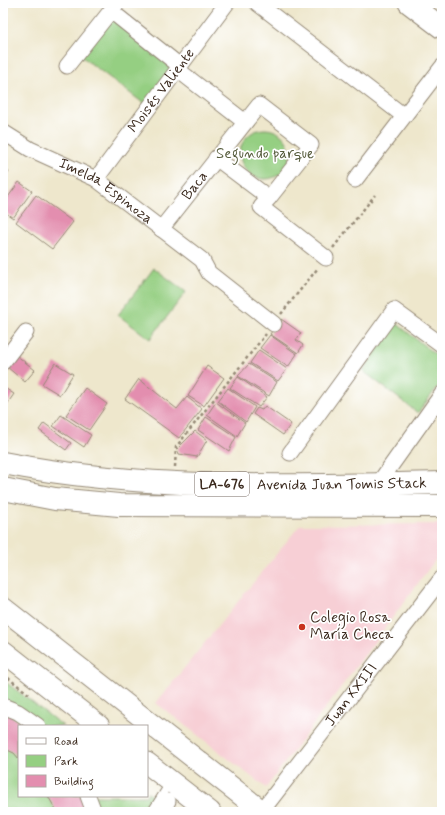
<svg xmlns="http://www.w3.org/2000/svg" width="445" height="815" font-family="Mynerve,sans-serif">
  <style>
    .built { fill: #f7cfd5 }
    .green { fill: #95cf82; stroke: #687c50 }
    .building { fill: #e38eaf }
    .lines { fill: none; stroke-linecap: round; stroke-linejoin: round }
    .lane-casing { stroke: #948875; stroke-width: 9 }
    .street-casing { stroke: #948875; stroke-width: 17 }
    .secondary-casing { stroke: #948875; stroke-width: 23 }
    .primary-casing { stroke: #948875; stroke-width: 24 }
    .path { stroke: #948875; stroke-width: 2.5; stroke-dasharray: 3 3; stroke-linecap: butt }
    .lane { stroke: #fff; stroke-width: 7 }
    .street { stroke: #fff; stroke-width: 15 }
    .secondary { stroke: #fff; stroke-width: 21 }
    .primary { stroke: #fff; stroke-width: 22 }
    .poi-dot { fill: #c8321e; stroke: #fff; stroke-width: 1.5 }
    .labels { text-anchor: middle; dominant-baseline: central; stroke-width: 3.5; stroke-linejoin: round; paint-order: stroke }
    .shield { fill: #fff; stroke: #766a62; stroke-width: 1 }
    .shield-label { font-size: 14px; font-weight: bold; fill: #3b2a1e }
    .street-label { font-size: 15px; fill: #3b2a1e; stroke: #fff }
    .park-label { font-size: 15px; fill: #565c3c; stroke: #fff }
    .poi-label { font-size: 15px; fill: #3b2a1e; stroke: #fff; text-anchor: start }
  </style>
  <rect width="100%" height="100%" fill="#fff"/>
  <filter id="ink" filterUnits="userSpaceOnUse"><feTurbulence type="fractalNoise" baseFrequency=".025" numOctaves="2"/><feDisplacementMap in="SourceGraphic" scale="8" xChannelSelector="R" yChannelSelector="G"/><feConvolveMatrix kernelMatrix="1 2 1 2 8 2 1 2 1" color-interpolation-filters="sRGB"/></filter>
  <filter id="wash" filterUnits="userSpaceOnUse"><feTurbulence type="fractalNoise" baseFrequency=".012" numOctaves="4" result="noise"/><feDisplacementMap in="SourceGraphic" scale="16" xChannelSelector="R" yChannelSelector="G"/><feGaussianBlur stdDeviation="0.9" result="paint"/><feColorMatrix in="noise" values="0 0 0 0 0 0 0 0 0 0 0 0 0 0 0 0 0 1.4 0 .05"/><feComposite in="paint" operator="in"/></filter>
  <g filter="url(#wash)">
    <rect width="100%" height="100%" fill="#eee7cc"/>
    <!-- built -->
    <path class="built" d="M442,524V551L266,788L156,703L300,525Z"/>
    <!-- green -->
    <path class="green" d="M111,17L176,66L147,106L81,56Z
      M240 154a25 25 0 1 1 50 0a25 25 0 1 1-50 0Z
      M154,268L186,292L150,339L118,315Z
      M396,323L442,360V381L418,413L363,371Z
      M3,680L63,726H19V796H147V792L173,812H3Z"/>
    <g id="blocks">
      <!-- building -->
      <path class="building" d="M3,167L9,172L3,180Z
        M19,182L32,191L13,218L3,211V204Z
        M36,195L73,222L52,249L16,222Z
        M281,319L301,333L296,340L303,345L298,353L270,334Z
        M270,335L297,354L288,367L260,348Z
        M259,350L287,369L278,381L250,363Z
        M16,355L35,370L25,382L7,367Z
        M55,363L73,374L60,395L42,384Z
        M249,364L277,382L269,396L238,376Z
        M207,366L224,378L204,406L188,396Z
        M238,377L267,397L259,407L230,388Z
        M139,379L177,409L187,397L202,409L179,438L125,399Z
        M3,387L14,394L3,410Z
        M85,388L107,404L89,430L66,415Z
        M228,388L255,407L246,422L218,401Z
        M216,402L245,423L237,436L207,415Z
        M265,406L291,424L283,435L253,414L257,408L262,410Z
        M61,415L91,435L84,447L53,426Z
        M206,417L236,437L229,451L198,430Z
        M44,423L71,443L66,450L39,430Z
        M195,431L207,440L197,457L179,454L177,449Z
        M3,711L28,726H19V759L14,753L3,748Z
        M48,796H82L90,812H57Z"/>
    </g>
  </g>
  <g filter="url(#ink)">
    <use href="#blocks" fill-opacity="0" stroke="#948875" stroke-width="1"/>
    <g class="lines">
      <defs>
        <path id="lane" d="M151,812L169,784"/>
        <g id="street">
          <path d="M257,3L404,116"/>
          <path d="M111,11L180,66"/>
          <path d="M67,66L117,3"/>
          <path d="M178,70L245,122"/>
          <path id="s1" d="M3,132L30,149L96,179L202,260L209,273L274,324"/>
          <path d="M216,158L269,198L261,207L326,258"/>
          <path id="s2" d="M96,179L227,3"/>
          <path d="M355,180L442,67"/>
          <path id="s3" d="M161,229L259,105L311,145L269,198"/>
          <path d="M3,362L26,332"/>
          <path d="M290,453L394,310L442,345"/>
          <path d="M378,484L442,394"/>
          <path d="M3,706L18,712L38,726"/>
          <path d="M88,796L94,812"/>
          <path d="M160,812L168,801"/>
          <path id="s4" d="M261,812L442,578"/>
        </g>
        <path id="secondary" d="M409,3L442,28
          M3,608L263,812
          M3,651L99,726
          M147,763L210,812"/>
        <g id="primary">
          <path id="s5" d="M3,463C147,491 296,486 442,483"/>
          <path d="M3,489L55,499L119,505L442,506"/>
        </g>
      </defs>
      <!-- lane casing -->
      <use href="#lane" class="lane-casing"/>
      <!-- street casing -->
      <use href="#street" class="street-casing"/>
      <!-- secondary casing -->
      <use href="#secondary" class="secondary-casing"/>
      <!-- primary casing -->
      <use href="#primary" class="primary-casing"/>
      <!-- path -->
      <path class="path" d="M333,248L375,195
        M281,314L318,268
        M175,467L176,447L266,334
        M3,674L30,695"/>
      <!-- lane -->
      <use href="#lane" class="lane"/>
      <!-- street -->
      <use href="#street" class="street"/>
      <!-- secondary -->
      <use href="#secondary" class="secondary"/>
      <!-- primary -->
      <use href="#primary" class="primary"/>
    </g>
  </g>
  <!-- markers -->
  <circle class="poi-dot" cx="302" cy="627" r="4"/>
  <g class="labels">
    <!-- shield labels -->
    <rect class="shield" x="195" y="472" width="54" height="24" rx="3"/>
    <g class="shield-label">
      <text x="222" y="484">LA-676</text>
    </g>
    <!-- street labels -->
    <g class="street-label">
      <text stroke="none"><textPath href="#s2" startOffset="110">Moisés Valiente</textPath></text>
      <text stroke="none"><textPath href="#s3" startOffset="55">Baca</textPath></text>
      <text stroke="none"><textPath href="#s1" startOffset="119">Imelda Espinoza</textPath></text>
      <text stroke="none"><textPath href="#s5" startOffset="340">Avenida Juan Tomis Stack</textPath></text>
      <text stroke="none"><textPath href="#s4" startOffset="148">Juan XXIII</textPath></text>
    </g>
    <!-- park labels -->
    <g class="park-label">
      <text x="265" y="154">Segundo parque</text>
    </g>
    <!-- poi labels -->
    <g class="poi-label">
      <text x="310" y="618">Colegio Rosa<tspan x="310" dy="17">María Checa</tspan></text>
    </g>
  </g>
  <!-- margin -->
  <rect width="445" height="815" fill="none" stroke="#fff" stroke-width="16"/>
  <!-- legend -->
  <rect x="18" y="725" width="130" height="72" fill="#ffffff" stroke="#b1aaa5"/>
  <rect x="26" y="738" width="20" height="6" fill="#ffffff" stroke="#b1aaa5"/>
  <text x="54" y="745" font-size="12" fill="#3b2a1e">Road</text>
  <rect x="26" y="755" width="20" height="12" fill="#95cf82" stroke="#b1aaa5"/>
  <text x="54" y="765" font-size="12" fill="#3b2a1e">Park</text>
  <rect x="26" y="775" width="20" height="12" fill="#e38eaf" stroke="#b1aaa5"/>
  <text x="54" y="785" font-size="12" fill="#3b2a1e">Building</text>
</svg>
